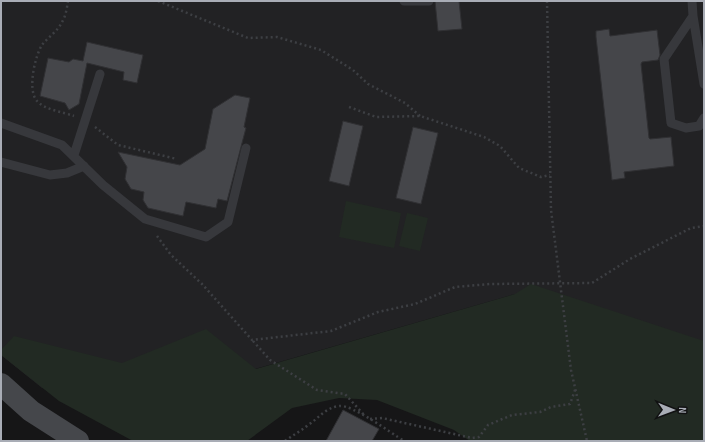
<svg xmlns="http://www.w3.org/2000/svg" width="705" height="442" font-family="'Sofia Sans Condensed',sans-serif">
  <style>
    .built { fill: #222224 }
    .green { fill: #222a23 }
    .building { fill: #45464a; stroke: #303033 }
    .lines { fill: none; stroke-linecap: round; stroke-linejoin: round }
    .path { stroke: #3d3f43; stroke-width: 2.5; stroke-dasharray: 2 3; stroke-linecap: butt }
    .service { stroke: #37383c; stroke-width: 9 }
    .secondary { stroke: #45474b; stroke-width: 22 }
  </style>
  <rect width="100%" height="100%" fill="#161617"/>
  <!-- built -->
  <path class="built" d="M1,1H704V354L515,294L255,369L42,388L1,355Z"/>
  <!-- green -->
  <path class="green" d="M346,201L401,213L394,248L339,237Z
    M407,213L428,218L420,251L399,246Z
    M531,284L704,341V441H470L454,430L377,400L339,398L292,408L247,441H133L59,401L1,355V350L14,336L122,363L206,329L256,369L515,294Z"/>
  <!-- building -->
  <path class="building" d="M435,1H459L462,29L438,31Z
    M609,29L610,36L657,30L660,55L658,60L642,62L641,64L649,138L650,139L671,137L674,166L624,172L625,178L612,180L596,37V31Z
    M87,42L143,55L137,83L123,80L124,72L87,63L79,104L69,110L65,103L40,96L48,58L69,62L73,59L83,61Z
    M235,95L250,98L244,127L246,128L242,143L227,201L218,199L216,208L186,202L183,216L148,208L143,200L144,192L131,189L125,179L127,167L118,152L180,165L205,149L213,109Z
    M343,121L363,126L349,186L329,181Z
    M413,127L438,133L421,204L396,198Z
    M343,410L379,429L372,441H326Z"/>
  <g class="lines">
    <!-- path -->
    <path class="path" d="M68,1C67,7 66,16 62,22C58,31 48,37 42,45C35,56 27,90 37,101C45,110 63,112 74,116
      M158,1L248,38L277,37L321,50L353,70L368,84L405,103L420,116
      M547,1L551,210L571,370L587,441
      M349,107L376,117L420,116L484,137L500,146L519,168L541,177L550,175
      M95,127L118,145L177,159
      M157,236L171,255L202,284L252,340L331,331L378,312L415,304L455,287L490,284L592,283L630,259L691,228L704,226
      M253,341L270,360L317,390L345,394L365,416
      M370,419L382,418L472,438L479,437L488,425L512,415L540,412L551,407L570,404L575,390
      M285,441C293,435 301,431 308,425C319,418 325,408 339,406C352,404 391,433 404,441"/>
    <!-- service -->
    <path class="service" d="M404,1H429
      M692,1L693,16L704,84
      M693,16L664,59L671,123L686,128L699,126L704,118
      M1,123L62,145L103,185L145,219L206,237L228,222L246,148
      M74,155L100,74
      M1,162L50,175L67,173L84,166"/>
    <!-- secondary -->
    <path class="secondary" d="M1,384L31,411L78,441"/>
  </g>
  <!-- border -->
  <rect width="705" height="442" fill="none" stroke="#a9adb6" stroke-width="4"/>
  <!-- north arrow -->
  <g transform="translate(673 410) rotate(91)" stroke="#111112" stroke-width="3" paint-order="stroke">
  <path d="M0-3L7 15L0 10L-7 15Z" fill="#a9adb6"/>
  <text y="-6" font-size="11" font-weight="bold" text-anchor="middle" fill="#a9adb6">N</text>
  </g>
</svg>
